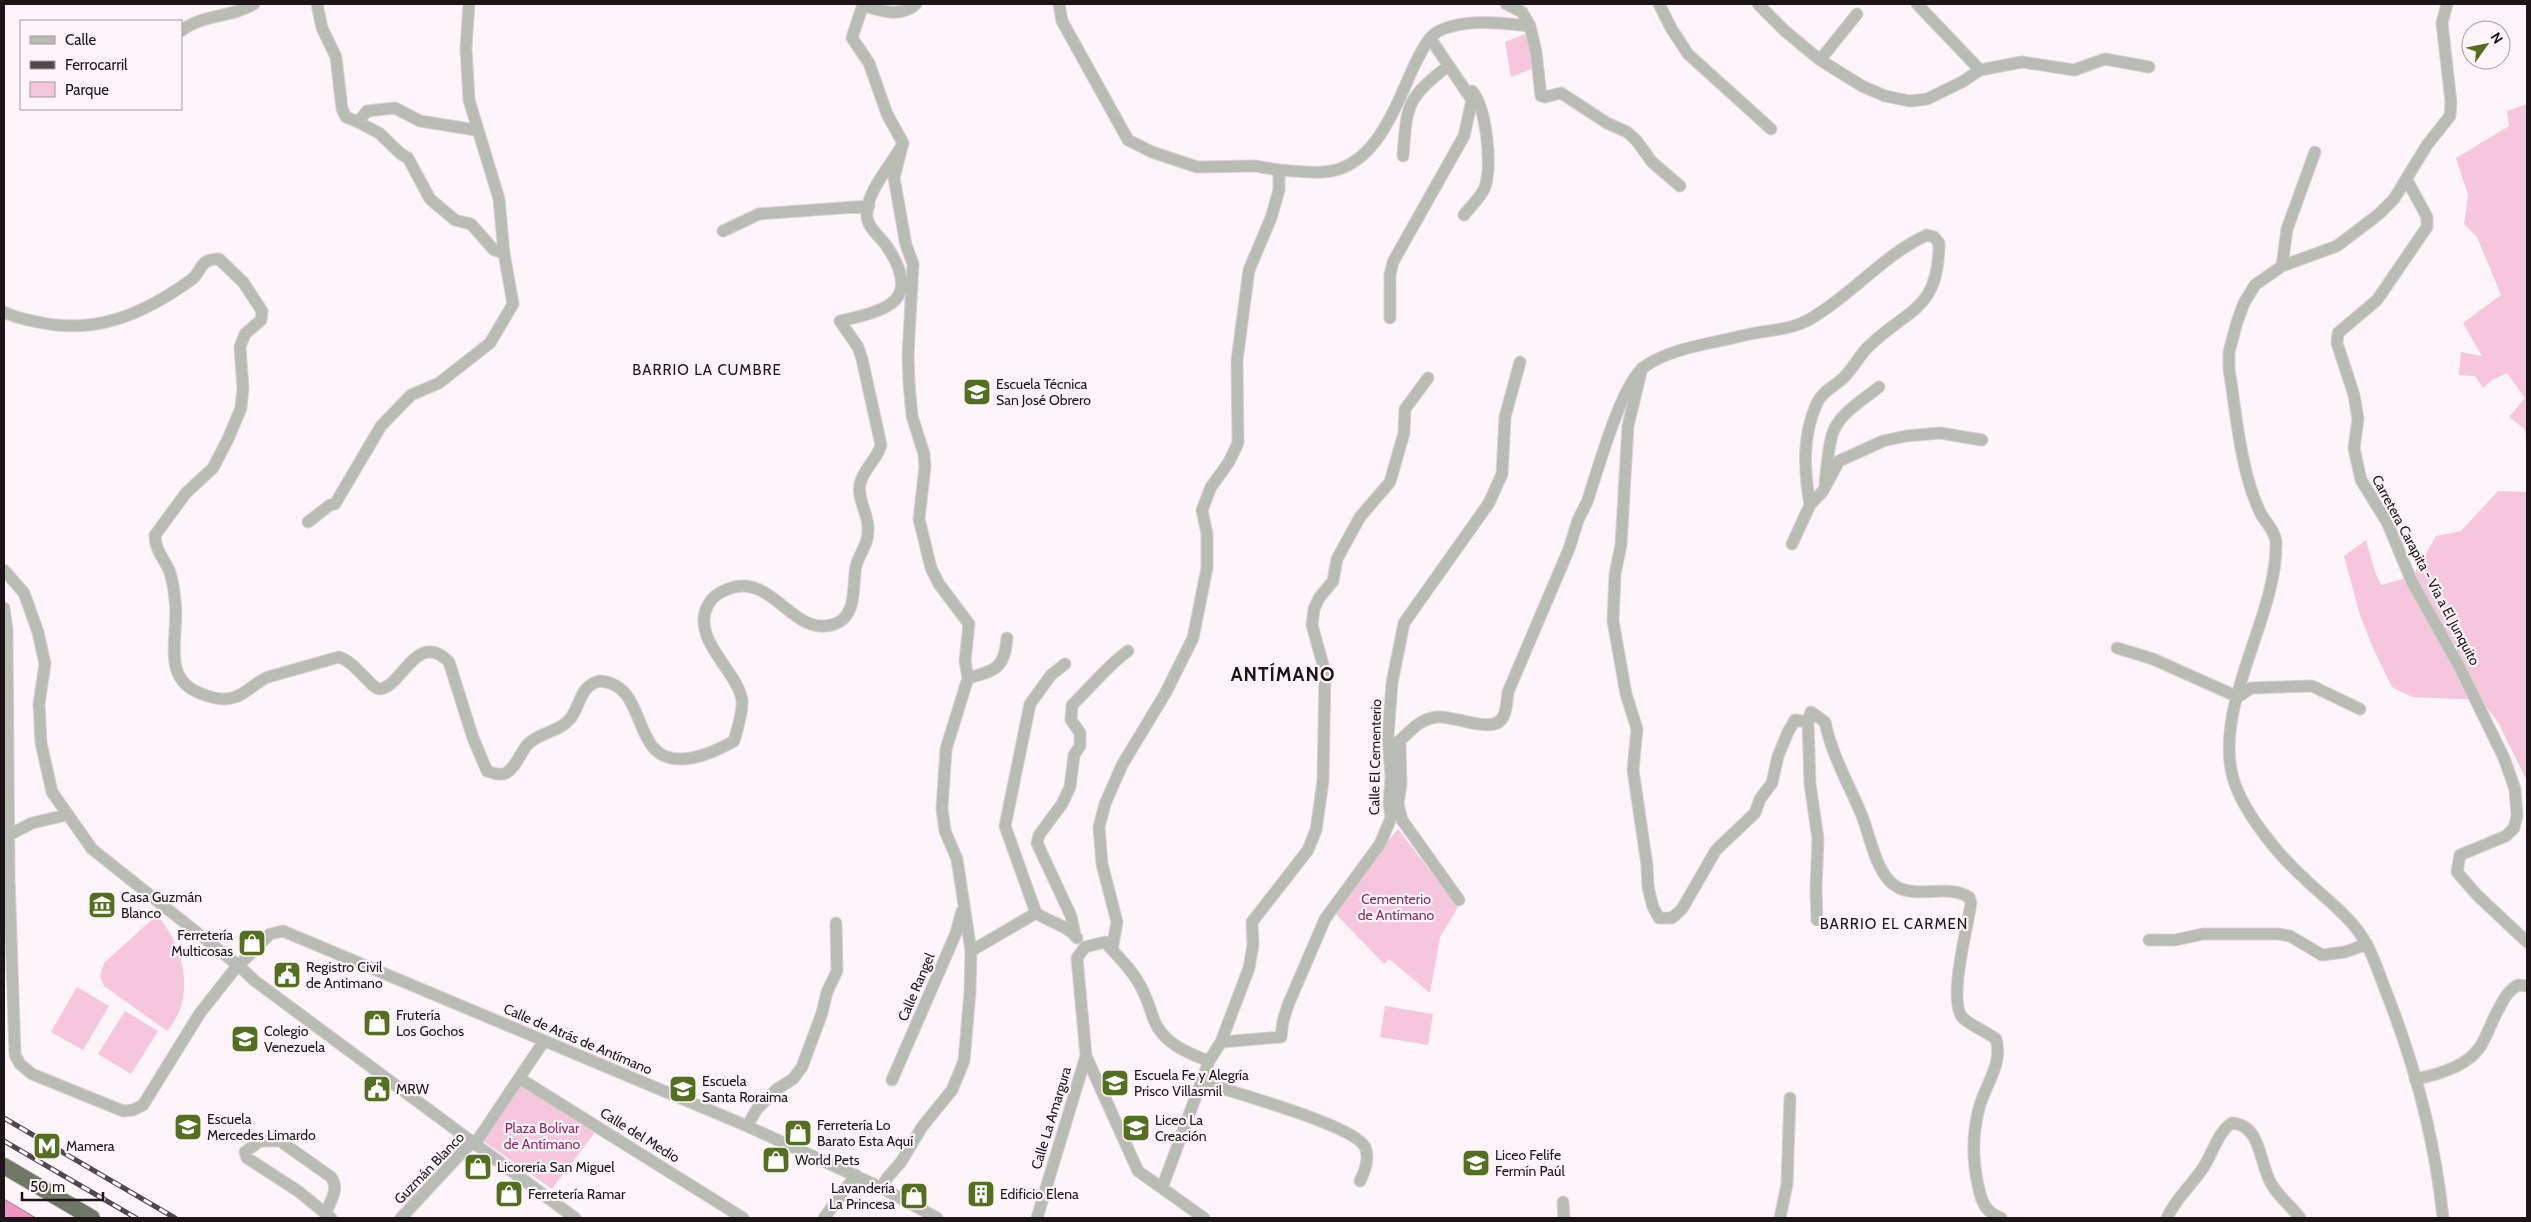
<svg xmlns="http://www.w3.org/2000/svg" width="2531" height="1222" font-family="Cabin,sans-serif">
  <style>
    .green { fill: #f6c6dc }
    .water { fill: #ed95c1; stroke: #ae6f8e }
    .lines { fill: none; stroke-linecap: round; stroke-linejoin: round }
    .minor-casing { stroke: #d9d1d5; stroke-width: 13 }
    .highway-casing { stroke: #d9d1d5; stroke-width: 18 }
    .minor { stroke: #b8bcb4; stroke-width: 11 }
    .highway { stroke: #717767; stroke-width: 16 }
    .rail-casing { stroke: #50494c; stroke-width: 5 }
    .rail { stroke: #fdf5f9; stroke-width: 3; stroke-dasharray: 9; stroke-linecap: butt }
    .labels { text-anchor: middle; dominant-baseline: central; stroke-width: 4.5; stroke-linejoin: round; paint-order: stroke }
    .poi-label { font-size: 14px; fill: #1c1518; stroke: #fdf5f9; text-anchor: start }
    .street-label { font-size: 14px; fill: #1c1518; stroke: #fdf5f9 }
    .park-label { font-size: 14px; fill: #8e2964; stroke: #fdf5f9 }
    .neighbourhood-label { font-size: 15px; letter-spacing: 1px; fill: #1c1518; stroke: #fdf5f9 }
    .district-label { font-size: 19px; font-weight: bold; letter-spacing: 1px; fill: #1c1518; stroke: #fdf5f9 }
  </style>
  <rect width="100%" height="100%" fill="#fdf5f9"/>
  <!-- green -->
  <path class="green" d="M1528,33L1534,68L1511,77L1505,42Z
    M2527,104V459L2525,429L2509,417L2525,398L2507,373L2492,380L2483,388L2475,376L2459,375L2461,352L2482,356L2463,323L2501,295L2477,237L2464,224L2468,195L2456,158L2509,126L2507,111Z
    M2498,491L2527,492V781L2499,724L2481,700L2412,697L2392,687L2373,648L2360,615L2344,556L2366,540L2375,572L2381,585L2413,576L2436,536L2461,531Z
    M1398,829L1458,907L1440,937L1430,993L1389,959L1384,964L1333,911L1362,871Z
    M157,915C184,946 197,997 167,1031L104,986L100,976L104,963Z
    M77,987L109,1006L83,1050L51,1032Z
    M1385,1006L1433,1014L1428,1045L1380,1037Z
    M125,1011L158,1031L131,1074L98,1054Z
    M519,1078L599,1127L552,1189L479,1138Z"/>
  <!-- water -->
  <path class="water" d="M4,1199L36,1218H4Z"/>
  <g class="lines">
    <defs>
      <path id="minor" d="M317,4L322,28L336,57L342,109L346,117L358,122L367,111L395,108L420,121L476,130
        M863,4L852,38L869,63L887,114L903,143L894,178L906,245L913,264L908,355L909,383L912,416L924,454L925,467L919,519L931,568L939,584L969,624L965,661L968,678L946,749L942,808L945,831L957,859L971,951L970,992L964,1061L952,1090L922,1127L901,1162L887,1178L882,1188
        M1059,4L1062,21L1128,140L1152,152L1197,167L1255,166L1279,170V190L1271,218L1249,270L1237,360L1238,443L1229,462L1211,487L1202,510L1207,534V568L1193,638L1165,694L1122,765L1105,804L1099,827L1102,864L1117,922L1112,950
        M1659,4L1671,28L1688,54L1771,129
        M1758,4L1785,31L1820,60L1862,86L1885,96L1910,101L1927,99L1962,82L1980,70L2022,62L2074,70L2105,59L2149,67
        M1917,4L1980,70
        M863,5C880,11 900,18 916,4
        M1530,26L1536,52L1541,96L1545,97L1561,93L1607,123L1627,132L1636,140L1652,162L1680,186
        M181,31C202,14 231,18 254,4
        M1820,60L1857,14
        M358,122L379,133L401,154L408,158L430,199L455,220L471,224L494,250L504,253
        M1403,156C1407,104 1406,99 1448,66
        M1279,170C1294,171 1309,173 1324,172C1377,168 1396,104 1415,64C1421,53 1427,37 1439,31C1465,18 1502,23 1530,26L1522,12L1506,4
        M2407,180L2427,217V227L2377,300L2338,333L2337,343L2354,395L2358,419L2354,448L2361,480L2387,522L2412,582L2460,668L2504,758L2515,789L2517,816L2514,828L2506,836L2460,855L2457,872L2477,895L2527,942
        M1464,215C1470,207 1482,196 1485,187C1492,165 1487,109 1472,91
        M723,231L759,214L869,206
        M2282,266L2287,229L2315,152
        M4,312C13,317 23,319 33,321C94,336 142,315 191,280C203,271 198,259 219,259L243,282L262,311L261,320L245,334L240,347L243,388L241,408L228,439L213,468L186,493L155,535C155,550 163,557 169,570C173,580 174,590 175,600C180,635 159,679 202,694C212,698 225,701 235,697C247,693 256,682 268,677L339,657C356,662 371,689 380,689C402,687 417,629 449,662L473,738L487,771C493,773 500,776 506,773C516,767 520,754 527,745C539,732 558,733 570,719C581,705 579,687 599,681C636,683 635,724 652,746C672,772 713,753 734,741C737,731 743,710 742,700C737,670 690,639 708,605C712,596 720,592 728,589C773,571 792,639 835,624C858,615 852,585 856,566C860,552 869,544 868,528C868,512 857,500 860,484C863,469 877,460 881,445L862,359L858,347L840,321C890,310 923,300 886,245C880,237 868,228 867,217C865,191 893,164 903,143
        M1390,318V275L1393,262L1464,136L1472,100L1430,38
        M1642,368L1628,426L1621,545L1615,574L1613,621L1626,694L1637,729L1633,770L1647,865L1648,887L1653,907L1659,918H1672L1682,909L1716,850L1755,813L1760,799L1772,783L1778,756L1788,732L1795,720L1808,722L1811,712L1825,722C1832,755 1847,781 1860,811C1870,832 1875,877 1899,888C1922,898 1948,884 1969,897L1971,903C1968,926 1947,1002 1963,1018C1967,1023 1988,1033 1996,1039C2003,1063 1987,1082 1980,1105C1972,1132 1972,1158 1978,1185C1981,1201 1985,1212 2001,1218
        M1825,482C1827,467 1828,450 1832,435C1838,414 1863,400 1879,387
        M308,522L330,505L335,504L381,426L411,395L439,383L490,343L513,304L504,253L499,199L469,100L466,48L469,4
        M1792,544L1810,505L1823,491L1839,461L1883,441L1906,436L1940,433L1982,440
        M4,570L24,593L38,632L45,664L39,704L41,743L52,792L92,849L239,966L255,981L575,1218
        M4,608L7,630L9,876L15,1055L20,1064L32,1074L123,1111L133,1110L143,1105L200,1013L234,970L270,934L283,931L747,1126L882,1188L937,1218
        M2117,648L2153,659L2238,697L2251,688L2312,686L2360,709
        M968,678C995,671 1005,668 1007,638
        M1808,722L1810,784L1818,839L1816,889L1817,920
        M1400,742L1401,784L1398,804L1402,820L1459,900
        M1390,748C1408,737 1414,720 1437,717C1456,715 1496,737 1504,715C1507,708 1507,700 1508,692L1569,549L1578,520L1587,502C1597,473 1621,384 1644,367C1670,348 1710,344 1741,336C1763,330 1790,331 1810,319C1852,295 1883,255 1927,235L1934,237L1939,243C1939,311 1908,308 1868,347C1858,357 1852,371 1841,380C1832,388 1822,392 1817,403C1802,436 1804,470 1810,505
        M9,835L32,823L66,815
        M1036,913L1005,826L1030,704L1051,675L1065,664
        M1075,935L1071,916L1037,843L1039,835L1062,804L1070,787L1074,755L1080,746V733L1071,720L1072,705C1091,687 1107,666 1128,651
        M2149,940H2175L2203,934H2278L2290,936L2322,955L2345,952L2367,944
        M1085,947L1105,942C1118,957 1132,969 1141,987C1147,998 1150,1009 1154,1020C1163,1043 1187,1053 1209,1061
        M971,951L1036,913C1049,922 1067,925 1077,938
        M1221,1042L1281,1037L1283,1021L1288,1005L1325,919L1380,844L1391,818L1389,803L1391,777L1388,736L1392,683L1404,623L1489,503L1502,474L1505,417L1520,362
        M1086,1056L1138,1171L1204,1218
        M519,1078L743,1218
        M2415,1079C2437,1075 2467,1066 2480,1047C2487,1036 2491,1023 2497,1012C2503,1001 2507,991 2518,985L2527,986
        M892,1080L956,933L962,911
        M1202,1082C1231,1092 1354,1125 1365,1147C1370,1158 1365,1171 1360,1181
        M747,1126L757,1109L777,1089L793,1079L802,1067L822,1013L827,992L837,971L836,923
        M1162,1188L1209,1061L1221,1042L1249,968L1253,945L1252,922L1308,850L1316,830L1323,781L1325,672L1312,625L1314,609L1319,598L1333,581L1337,559L1360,517L1390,482L1404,433L1405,409L1428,378
        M1563,1202L1564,1218
        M325,1214C330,1202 340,1189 331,1177L280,1141H260L245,1152L247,1158L298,1191L331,1218
        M401,1218L466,1148L479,1138L544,1041
        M824,1218L856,1175
        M1037,1218L1086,1056L1077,958L1085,947
        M1780,1218L1787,1184L1790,1098
        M2167,1218C2175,1199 2192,1185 2203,1168C2213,1153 2217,1133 2232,1123C2262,1125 2259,1165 2272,1185C2280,1198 2291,1206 2300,1218
        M2443,1218C2435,1140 2414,1062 2385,989C2377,968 2370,945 2355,927C2341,909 2321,895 2305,879C2278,855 2243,812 2233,778C2213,705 2278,615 2276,542C2275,531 2266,523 2261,514C2256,504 2251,490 2248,479C2238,444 2235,406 2229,369V352L2237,322L2244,303L2255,285L2282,266L2337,246L2379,214L2394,199L2427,145L2450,116L2451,102L2442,23L2447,4"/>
      <path id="highway" d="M4,1166L92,1218"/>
    </defs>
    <!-- minor casing -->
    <use href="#minor" class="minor-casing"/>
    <!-- highway casing -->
    <use href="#highway" class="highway-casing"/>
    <!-- minor -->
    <use href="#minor" class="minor"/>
    <!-- highway -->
    <use href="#highway" class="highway"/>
    <defs>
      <path id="rail" d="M4,1118L175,1218
        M4,1141L136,1218"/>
    </defs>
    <!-- rail casing -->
    <use href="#rail" class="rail-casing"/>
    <!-- rail -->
    <use href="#rail" class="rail"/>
  </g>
  <!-- icons -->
  <defs>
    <symbol id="school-square" viewBox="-11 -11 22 22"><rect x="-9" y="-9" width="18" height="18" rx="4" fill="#556f21" stroke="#fdf5f9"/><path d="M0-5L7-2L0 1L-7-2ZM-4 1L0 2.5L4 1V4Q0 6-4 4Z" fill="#fff"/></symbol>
    <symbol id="museum-square" viewBox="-11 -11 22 22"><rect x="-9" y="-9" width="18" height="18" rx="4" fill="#556f21" stroke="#fdf5f9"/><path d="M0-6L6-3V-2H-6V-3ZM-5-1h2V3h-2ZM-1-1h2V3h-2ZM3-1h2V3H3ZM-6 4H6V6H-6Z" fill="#fff"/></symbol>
    <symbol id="shop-square" viewBox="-11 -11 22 22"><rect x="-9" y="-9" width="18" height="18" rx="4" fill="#556f21" stroke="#fdf5f9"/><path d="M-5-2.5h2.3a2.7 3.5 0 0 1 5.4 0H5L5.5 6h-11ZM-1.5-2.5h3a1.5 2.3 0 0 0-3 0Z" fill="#fff"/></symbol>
    <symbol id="civic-square" viewBox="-11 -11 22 22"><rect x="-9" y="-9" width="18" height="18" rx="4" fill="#556f21" stroke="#fdf5f9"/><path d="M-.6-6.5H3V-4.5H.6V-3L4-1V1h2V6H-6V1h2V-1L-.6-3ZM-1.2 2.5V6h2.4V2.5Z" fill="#fff"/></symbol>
    <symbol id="metro-square" viewBox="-11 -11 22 22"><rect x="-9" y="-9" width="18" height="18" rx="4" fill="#556f21" stroke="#fdf5f9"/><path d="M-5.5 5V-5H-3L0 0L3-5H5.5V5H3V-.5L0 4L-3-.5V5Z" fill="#fff"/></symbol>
    <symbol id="building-square" viewBox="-11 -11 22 22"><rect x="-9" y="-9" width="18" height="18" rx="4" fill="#556f21" stroke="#fdf5f9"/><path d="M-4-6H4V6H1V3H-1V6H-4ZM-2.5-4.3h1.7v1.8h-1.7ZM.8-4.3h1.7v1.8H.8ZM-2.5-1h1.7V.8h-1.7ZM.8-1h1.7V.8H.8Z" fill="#fff"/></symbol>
  </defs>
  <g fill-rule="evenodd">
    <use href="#school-square" x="961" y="376" width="32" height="32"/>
    <use href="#museum-square" x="86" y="889" width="32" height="32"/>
    <use href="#shop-square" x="236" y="927" width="32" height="32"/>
    <use href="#civic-square" x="271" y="959" width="32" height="32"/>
    <use href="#shop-square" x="361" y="1007" width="32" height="32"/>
    <use href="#school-square" x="229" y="1023" width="32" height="32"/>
    <use href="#school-square" x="1099" y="1067" width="32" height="32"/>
    <use href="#civic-square" x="361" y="1073" width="32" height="32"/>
    <use href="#school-square" x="667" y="1073" width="32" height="32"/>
    <use href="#school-square" x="172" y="1111" width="32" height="32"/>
    <use href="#school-square" x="1120" y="1112" width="32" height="32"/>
    <use href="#shop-square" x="782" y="1117" width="32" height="32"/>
    <use href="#metro-square" x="31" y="1130" width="32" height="32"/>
    <use href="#shop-square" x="760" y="1144" width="32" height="32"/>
    <use href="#school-square" x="1460" y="1147" width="32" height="32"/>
    <use href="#shop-square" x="462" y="1151" width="32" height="32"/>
    <use href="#shop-square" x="493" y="1178" width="32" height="32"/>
    <use href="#building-square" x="965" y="1178" width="32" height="32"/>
    <use href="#shop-square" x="898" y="1180" width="32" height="32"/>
  </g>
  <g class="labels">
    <!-- poi labels -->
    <g class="poi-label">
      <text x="996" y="384">Escuela Técnica<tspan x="996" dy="16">San José Obrero</tspan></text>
      <text x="121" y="897">Casa Guzmán<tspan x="121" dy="16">Blanco</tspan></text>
      <text x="233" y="935" text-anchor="end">Ferretería<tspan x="233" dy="16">Multicosas</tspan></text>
      <text x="306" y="967">Registro Civil<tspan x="306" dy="16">de Antimano</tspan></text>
      <text x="396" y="1015">Frutería<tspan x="396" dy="16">Los Gochos</tspan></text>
      <text x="264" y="1031">Colegio<tspan x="264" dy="16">Venezuela</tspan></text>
      <text x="1134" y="1075">Escuela Fe y Alegría<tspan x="1134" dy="16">Prisco Villasmil</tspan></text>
      <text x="702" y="1081">Escuela<tspan x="702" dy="16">Santa Roraima</tspan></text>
      <text x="396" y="1089">MRW</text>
      <text x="207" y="1119">Escuela<tspan x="207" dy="16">Mercedes Limardo</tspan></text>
      <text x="1155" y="1120">Liceo La<tspan x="1155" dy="16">Creación</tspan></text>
      <text x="817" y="1125">Ferretería Lo<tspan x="817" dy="16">Barato Esta Aquí</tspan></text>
      <text x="66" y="1146">Mamera</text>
      <text x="1495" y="1155">Liceo Felife<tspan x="1495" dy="16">Fermín Paúl</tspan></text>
      <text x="795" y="1160">World Pets</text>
      <text x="497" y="1167">Licorería San Miguel</text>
      <text x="895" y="1188" text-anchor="end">Lavandería<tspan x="895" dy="16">La Princesa</tspan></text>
      <text x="528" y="1194">Ferretería Ramar</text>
      <text x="1000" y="1194">Edificio Elena</text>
    </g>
    <!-- street labels -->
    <g class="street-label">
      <text transform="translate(2426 570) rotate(62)">Carretera Carapita - Vía a El Junquito</text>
      <text transform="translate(1375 757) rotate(-89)">Calle El Cementerio</text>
      <text transform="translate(916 987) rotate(-67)">Calle Rangel</text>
      <text transform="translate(578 1039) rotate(23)">Calle de Atrás de Antímano</text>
      <text transform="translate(1051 1118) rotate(-73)">Calle La Amargura</text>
      <text transform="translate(640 1135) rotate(32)">Calle del Medio</text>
      <text transform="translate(429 1168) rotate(-46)">Guzmán Blanco</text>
    </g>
    <!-- park labels -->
    <g class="park-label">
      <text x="1396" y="899">Cementerio<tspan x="1396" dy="16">de Antímano</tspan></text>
      <text x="542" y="1128">Plaza Bolívar<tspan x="542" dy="16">de Antímano</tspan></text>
    </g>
    <!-- neighbourhood labels -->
    <g class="neighbourhood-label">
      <text x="707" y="370">BARRIO LA CUMBRE</text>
      <text x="1894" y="924">BARRIO EL CARMEN</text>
    </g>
    <!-- district labels -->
    <g class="district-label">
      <text x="1283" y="674">ANTÍMANO</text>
    </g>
  </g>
  <!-- border -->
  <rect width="2531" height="1222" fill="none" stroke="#1c1518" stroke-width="10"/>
  <!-- legend -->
  <rect x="20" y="20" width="162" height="90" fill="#fdf5f9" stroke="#a39b9f"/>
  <rect x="30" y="36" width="25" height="8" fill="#b8bcb4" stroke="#a39b9f"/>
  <text x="65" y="45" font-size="15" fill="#1c1518">Calle</text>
  <rect x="30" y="61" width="25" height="8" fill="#50494c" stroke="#a39b9f"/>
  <text x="65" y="70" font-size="15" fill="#1c1518">Ferrocarril</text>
  <rect x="30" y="82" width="25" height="15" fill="#f6c6dc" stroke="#a39b9f"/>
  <text x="65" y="95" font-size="15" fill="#1c1518">Parque</text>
  <!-- north arrow -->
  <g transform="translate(2486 45) rotate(57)"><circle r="24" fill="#fdf5f9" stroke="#a39b9f"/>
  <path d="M0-4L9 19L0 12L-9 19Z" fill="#556f21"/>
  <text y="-8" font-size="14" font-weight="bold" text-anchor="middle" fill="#1c1518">N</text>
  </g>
  <!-- scale -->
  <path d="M22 1192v8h81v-8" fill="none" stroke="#1c1518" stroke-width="2.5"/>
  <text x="30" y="1192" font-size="15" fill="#1c1518" stroke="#fdf5f9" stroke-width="4" paint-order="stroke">50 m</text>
</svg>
